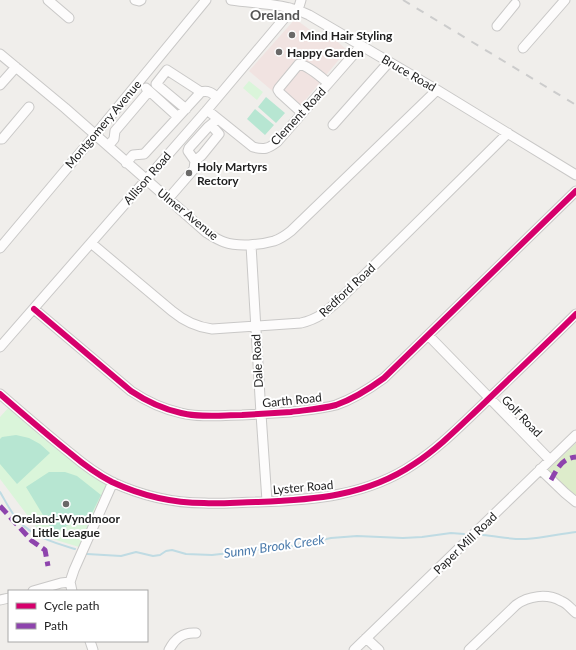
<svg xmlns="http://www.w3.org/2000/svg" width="576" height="650" font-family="Lato,sans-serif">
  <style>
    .commercial { fill: #f1e3e1 }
    .grass { fill: #ddeccb }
    .park { fill: #daf5da }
    .pitch { fill: #b7e6d2 }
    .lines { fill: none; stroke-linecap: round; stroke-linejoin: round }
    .stream { stroke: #bfdbe3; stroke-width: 2 }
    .minor-casing { stroke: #c9c8c7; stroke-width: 11 }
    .minor { stroke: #fdfcfc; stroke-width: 9 }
    .rail { stroke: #ccc; stroke-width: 2; stroke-dasharray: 8 8; stroke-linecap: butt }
    .quiet { stroke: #8e44ad; stroke-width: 5; stroke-dasharray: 10 5; stroke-linecap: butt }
    .cycleway-casing { stroke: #fff; stroke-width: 8 }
    .cycleway { stroke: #d6006c; stroke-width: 6 }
    .poi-dot { fill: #6a6968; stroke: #fff; stroke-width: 1.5 }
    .labels { text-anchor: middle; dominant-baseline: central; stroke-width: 4; stroke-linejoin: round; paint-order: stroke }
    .poi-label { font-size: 12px; font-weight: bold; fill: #222; stroke: #fff; text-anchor: start }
    .street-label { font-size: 12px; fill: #222; stroke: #fff }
    .water-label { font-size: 13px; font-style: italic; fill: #4a7aab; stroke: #fff }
    .quarter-label { font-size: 14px; font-weight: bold; fill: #555; stroke: #fff }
  </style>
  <rect width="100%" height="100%" fill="#f0eeeb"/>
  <!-- commercial -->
  <path class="commercial" d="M295,19L327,42L332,37L347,50L296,111L249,71Z"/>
  <!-- grass -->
  <path class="grass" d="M576,443V496L547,471Z"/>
  <!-- park -->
  <path class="park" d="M249,81L263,92L257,100L243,88Z
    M9,407L55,448L109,484L79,547L43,536L0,479V417Z"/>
  <!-- pitch -->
  <path class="pitch" d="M266,97L285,113L276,123L258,107Z
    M255,109L274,125L265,135L247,119Z
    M16,435L29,438L40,444L50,453L17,484L0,464V439L2,437Z
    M49,472H65L77,476L101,495L92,513L57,531L52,530L26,487Z"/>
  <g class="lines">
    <!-- stream -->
    <path class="stream" d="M0,492C5,500 12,515 19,521C33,537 55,543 75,549
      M483,535C497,536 512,540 526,539C543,538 559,534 576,532
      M87,554L121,556L136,552L153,556L160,555L166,551L172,550L186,554L212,555L293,546L331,538L357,536L403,538L422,537L451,533L464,534"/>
    <defs>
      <path id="minor" d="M48,0L69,18
        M135,0L139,1L141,0
        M231,0C258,4 284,3 309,15L437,90L576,175
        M298,10L301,0
        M497,26L515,4
        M523,48L565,0
        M0,54L65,108L207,233C212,236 218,240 224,242C238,247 260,245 274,241C280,239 286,235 291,231L437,90
        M0,85L16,67
        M146,88L178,117
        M186,109L156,84L167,70L201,92
        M207,110L253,147C264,150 268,149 277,142L361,46
        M302,113L280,93L278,90L279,88L298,65L299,64C309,66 321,77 328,83
        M333,125L389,62
        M0,139H2L29,107
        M108,146L114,139L115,131L149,91
        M195,161L202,155L219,134L211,125
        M126,163L133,155L144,154L146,152L201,92C208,90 212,93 217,97
        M168,199L194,169L195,161L188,151L189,148L208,127L218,119
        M91,243L172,311C184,321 196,327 212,329L301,323C318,319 326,312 339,300L508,133
        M251,245L261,414L267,501
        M0,248L95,135L206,0
        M34,309L131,391C146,401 163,409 181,413C201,418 222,415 242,415C258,414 274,413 291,412C306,410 321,409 336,405C353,399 369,389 384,378L576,191
        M428,335L550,460
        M0,347L207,110L287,15L290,8
        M0,394C23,414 46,434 70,453C83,464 96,474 112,482C140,495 173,503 204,503C222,504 240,502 258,502C313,500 367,496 414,464C437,449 456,430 476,411C509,379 543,347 576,314
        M540,469L565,493L576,502
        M33,591L61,583L70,582
        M72,591L70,582L74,570L113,482
        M0,600L9,598
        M366,638L379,650
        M90,641L93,650
        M169,650C175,638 183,632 196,633
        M354,650L576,435
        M469,650L516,605C528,596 547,593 561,601C567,603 571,609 576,613"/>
    </defs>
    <!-- minor casing -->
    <use href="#minor" class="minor-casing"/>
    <!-- minor -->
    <use href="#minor" class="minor"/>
    <!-- rail -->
    <path class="rail" d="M403,0L576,105"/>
    <!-- quiet -->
    <path class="quiet" d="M551,480C557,469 562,458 576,457
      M0,506L32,541L45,550L48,566"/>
    <defs>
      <path id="cycleway" d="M34,309L131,391C146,401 163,409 181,413C201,418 222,415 242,415C258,414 274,413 291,412C306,410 321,409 336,405C353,399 369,389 384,378L576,191
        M0,394C23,414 46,434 70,453C83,464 96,474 112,482C140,495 173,503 204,503C222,504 240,502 258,502C313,500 367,496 414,464C437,449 456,430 476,411C509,379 543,347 576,314"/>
    </defs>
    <!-- cycleway casing -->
    <use href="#cycleway" class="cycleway-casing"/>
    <!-- cycleway -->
    <use href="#cycleway" class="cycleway"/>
  </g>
  <!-- markers -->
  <g class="poi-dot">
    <circle cx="292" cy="35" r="4"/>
    <circle cx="279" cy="52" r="4"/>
    <circle cx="189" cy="173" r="4"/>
    <circle cx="66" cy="504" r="4"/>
  </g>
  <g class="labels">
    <!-- poi labels -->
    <g class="poi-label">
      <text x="300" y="35">Mind Hair Styling</text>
      <text x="287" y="52">Happy Garden</text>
      <text x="197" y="166">Holy Martyrs<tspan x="197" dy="14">Rectory</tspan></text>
      <text x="66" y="518" text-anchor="middle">Oreland-Wyndmoor<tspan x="66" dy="14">Little League</tspan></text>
    </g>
    <!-- street labels -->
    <g class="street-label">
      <text transform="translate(409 73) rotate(30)">Bruce Road</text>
      <text transform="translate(298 116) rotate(-47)">Clement Road</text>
      <text transform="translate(103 124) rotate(-50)">Montgomery Avenue</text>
      <text transform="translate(147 178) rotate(-49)">Allison Road</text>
      <text transform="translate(188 214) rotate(39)">Ulmer Avenue</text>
      <text transform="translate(347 290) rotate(-43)">Redford Road</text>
      <text transform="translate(257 361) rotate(-93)">Dale Road</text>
      <text transform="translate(292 400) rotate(-6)">Garth Road</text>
      <text transform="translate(522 416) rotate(46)">Golf Road</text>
      <text transform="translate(303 487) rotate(-5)">Lyster Road</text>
      <text transform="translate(465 543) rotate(-44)">Paper Mill Road</text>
    </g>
    <!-- water labels -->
    <g class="water-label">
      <text transform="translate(274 546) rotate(-8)">Sunny Brook Creek</text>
    </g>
    <!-- quarter labels -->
    <g class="quarter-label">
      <text x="275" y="14">Oreland</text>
    </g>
  </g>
  <!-- legend -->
  <rect x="8" y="590" width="140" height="52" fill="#ffffff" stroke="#a7a7a7"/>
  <rect x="16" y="603" width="20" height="6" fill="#d6006c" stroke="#a7a7a7"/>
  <text x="44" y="610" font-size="12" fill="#222222">Cycle path</text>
  <rect x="16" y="623" width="20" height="6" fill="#8e44ad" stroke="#a7a7a7"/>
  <text x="44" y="630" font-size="12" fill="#222222">Path</text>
</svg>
